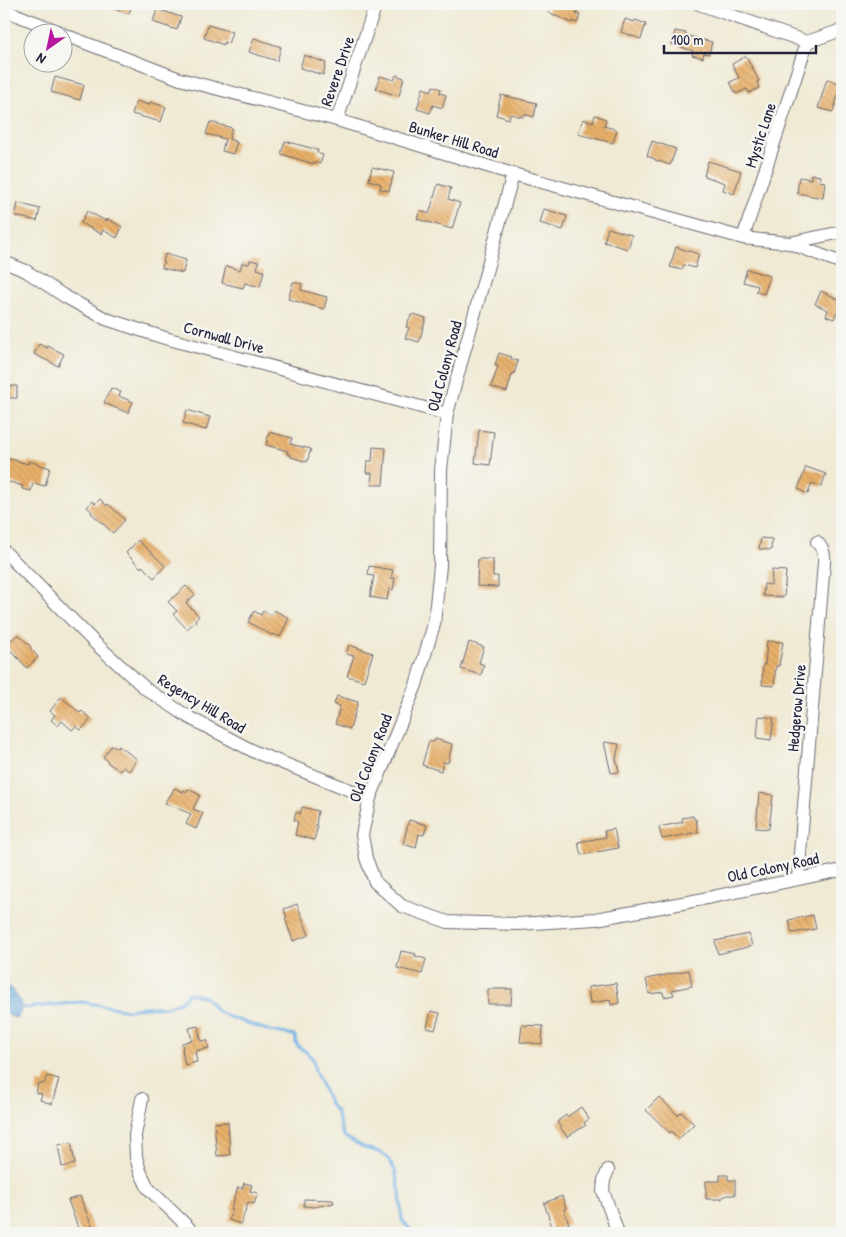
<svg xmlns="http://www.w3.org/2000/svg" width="846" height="1237" font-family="'Patrick Hand',sans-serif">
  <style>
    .water { fill: url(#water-rules); stroke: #4a6a90 }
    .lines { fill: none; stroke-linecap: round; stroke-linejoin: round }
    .stream { stroke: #72b1e5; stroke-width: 3 }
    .building { fill: url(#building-back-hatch) }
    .minor-casing { stroke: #6a6871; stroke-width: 14 }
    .minor { stroke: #fff; stroke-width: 12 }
    .labels { text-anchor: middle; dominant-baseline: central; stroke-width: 5; stroke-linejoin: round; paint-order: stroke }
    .street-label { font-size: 16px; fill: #22223b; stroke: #f6f6f2 }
  </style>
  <defs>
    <pattern id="water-rules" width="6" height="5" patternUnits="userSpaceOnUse" patternTransform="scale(1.25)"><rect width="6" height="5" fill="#72b1e5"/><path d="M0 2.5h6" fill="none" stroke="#5d90bb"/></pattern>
    <pattern id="building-back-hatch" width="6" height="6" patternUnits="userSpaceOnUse" patternTransform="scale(1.25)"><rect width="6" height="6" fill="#e8b16a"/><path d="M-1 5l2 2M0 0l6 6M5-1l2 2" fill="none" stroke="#c7985d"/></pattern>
  </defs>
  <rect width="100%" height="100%" fill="#f6f6f2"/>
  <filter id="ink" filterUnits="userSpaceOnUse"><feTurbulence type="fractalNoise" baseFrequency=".02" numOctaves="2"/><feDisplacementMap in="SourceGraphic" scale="10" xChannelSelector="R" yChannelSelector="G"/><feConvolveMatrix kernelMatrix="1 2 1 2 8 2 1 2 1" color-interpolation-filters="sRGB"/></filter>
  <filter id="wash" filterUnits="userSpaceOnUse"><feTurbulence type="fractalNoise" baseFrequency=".0096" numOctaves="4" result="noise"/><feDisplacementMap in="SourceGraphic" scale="20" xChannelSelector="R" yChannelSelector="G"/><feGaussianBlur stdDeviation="1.12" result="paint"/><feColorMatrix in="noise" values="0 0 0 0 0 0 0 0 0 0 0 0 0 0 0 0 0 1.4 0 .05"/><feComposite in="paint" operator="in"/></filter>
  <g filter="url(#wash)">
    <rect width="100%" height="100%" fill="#f0ead4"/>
    <!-- water -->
    <path class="water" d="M4,982C13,991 30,1006 16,1018L10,1016L4,1009Z"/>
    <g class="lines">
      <!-- stream -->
      <path class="stream" d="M17,1006L25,1008L82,1002L129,1010L144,1007H167L181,1001L189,993L205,997L209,1001L215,1010L229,1017L270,1031L294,1035L296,1038V1043L299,1047L305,1051L313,1059L315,1071L331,1106L336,1111L342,1132L345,1137L365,1148L379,1152L387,1157L395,1170L400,1193L402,1220L413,1233"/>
    </g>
    <g id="blocks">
      <!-- building -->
      <path class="building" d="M104,4H132L129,14L103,5Z
        M551,4H571L579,8L576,14L580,15L577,23L573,21L572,23L548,12Z
        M157,9L181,17L177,30L153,22Z
        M625,19L634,22L635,20L646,24L641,39L621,32Z
        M208,25L232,32L228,44L224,42V45L204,38Z
        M675,31L686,33L685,35L712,42L709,54L704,53L703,58L692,55L693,51L672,44Z
        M254,38L281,47L277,61L249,52Z
        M304,55L326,63L323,75L300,68Z
        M746,56L759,81L757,82L759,88L749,93L747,89L736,94L730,82L739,78L732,64Z
        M396,75L404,78L399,96L376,89L380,76L394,80Z
        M55,77L84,85L80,100L51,92Z
        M827,79L841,84L833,112L818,108Z
        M433,86L441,89L440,93L446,95L442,108L433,105L430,113L417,109L423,88L431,91Z
        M501,95L537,103L534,117L524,114L523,117L510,114L509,119L496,115Z
        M136,101L149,105L150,102L166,107L161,122L132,114Z
        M595,115L606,119L604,126L617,130L613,143L578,134L583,119L593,122Z
        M210,122L232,128L229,139L237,142L233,154L222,151L225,139L206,134Z
        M285,141L318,150L317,153L323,155L320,164L315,162L314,164L281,154Z
        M652,141L676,149L670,165L655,160V159L647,156Z
        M708,161L741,171L734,194L723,190L725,183L704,176Z
        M372,167L394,172L389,191L380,189L381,184L369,180Z
        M811,174L820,176L819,181L825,182L823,198L797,193L799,177L811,179Z
        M438,184L451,188L448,199L460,203L452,229L417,219L420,210L429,214Z
        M18,203L40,209L37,221L15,216Z
        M544,209L567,216L563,230L540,223Z
        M87,211L106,221L108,219L122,227L117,238L103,230L101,234L81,223Z
        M608,228L632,235L628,249L604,242Z
        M676,247L699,254L695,268L684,265L682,270L670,267Z
        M165,254L186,260L183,273L162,268Z
        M250,260L259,262L257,269L264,271L260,287L245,283L243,288L222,283L226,266L240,270L242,263L249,264Z
        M747,269L770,276L764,294L756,292L758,286L743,282Z
        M293,282L302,284L301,290L327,297L324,309L288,299Z
        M821,291L842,301L834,319L826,316L828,310L815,304Z
        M414,314L426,318L419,342L405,338L409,328L406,327L409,319H410L411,315H413Z
        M39,344L47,348L48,346L64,354L58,366L34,354Z
        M499,353L512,357L511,359L518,361L514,374H512L507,392L491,387L498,366L495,365Z
        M4,386H17V398H4Z
        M111,388L121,392L119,396L133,402L128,413L104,403Z
        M187,410L210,417L206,430L183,423Z
        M479,430L494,432L490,465L475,463Z
        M269,432L292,438L290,444L311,449L307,462L291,457V455L287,454L288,451L266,445Z
        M373,447L386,448L383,485H371L372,473H366L367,461H372Z
        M10,459L28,464L29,461L50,468L45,486L33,483L31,491L22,489L23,486L10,482L4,488V472L7,461Z
        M806,467L826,474L821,487L812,483L808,494L798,489Z
        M100,499L107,506L108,504L125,520L113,533L91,513L92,512L87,507L92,501L95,504Z
        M761,538L772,539L771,550L759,549Z
        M138,540L165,566L154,578L142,566L141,568L126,553Z
        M478,559H493V576H498V587L477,586Z
        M369,566L393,570L391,578H395L393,590L389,589L387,600L370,597L374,576L368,575Z
        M772,570L786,571L784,597L763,596L764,584L771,585Z
        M186,586L195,595L186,603L199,616L195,620L196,621L187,629L173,614L177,611L168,602Z
        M274,610L289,618L280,637L273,634L271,635L248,622L254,611L261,615L263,611L271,615Z
        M18,634L31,647V649L38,657L27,668L6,645Z
        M767,641L783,642L779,666H776L774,686L762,685L763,664L765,665Z
        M469,642L484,647L479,663L484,665L481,675L461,669Z
        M349,645L373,653L364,681L347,676L354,656L346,654Z
        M337,696L358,702L350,729L335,724L340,706L334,704Z
        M61,697L80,713L82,711L91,719L81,730L76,726L72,730L62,721L58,726L51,720L55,715L50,711Z
        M759,716L774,718L771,740L757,738Z
        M435,739L452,744L448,763L443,762L441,771L422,765L429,741L434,742Z
        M604,742L619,744L616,759L619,772L611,773Z
        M112,745L118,748L119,746L137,759L129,771L123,767L120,771L107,762L108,761L103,757Z
        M174,788L183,792L184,790L187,792L188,789L200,795L193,809L203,813L196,829L186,824L191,814L165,803L169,795H171Z
        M759,793L773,795L769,829L756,828Z
        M302,807L318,811L316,826H318L314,840L295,835L298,822L294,820L296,812L300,814Z
        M693,816L694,819H696L698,832L662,839L659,827L683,822L682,818Z
        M409,820L427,825L424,835L419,834L416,848L403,844Z
        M614,829L618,848L581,855L578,842L606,837L604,831Z
        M297,904L309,935L293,941L285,918H287L284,909Z
        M813,915L816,929L792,933L789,920Z
        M749,934L752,946L718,954L715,941Z
        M401,951L416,954L415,956L426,959L422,974L397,968Z
        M689,970L692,986L672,990L674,995L664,997L663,992L649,994L646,979Z
        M616,983L619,1003L611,1005L610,1000L590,1003L588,987Z
        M488,989H512L511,1004H488Z
        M431,1011L440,1013L435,1030L427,1028Z
        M522,1025L543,1026L542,1044L520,1042Z
        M198,1026L201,1041L207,1040L209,1048L195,1051L197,1062L185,1065L182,1049H183L182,1043L192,1040L189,1028Z
        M47,1076L59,1079L52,1104L40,1100L42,1094L36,1093L38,1083L44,1084Z
        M659,1097L678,1115L681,1112L694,1124L679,1139L671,1131L670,1133L646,1110Z
        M581,1107L589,1119L584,1123L586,1125L567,1137L557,1122L566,1115L567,1117Z
        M228,1122L230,1155L217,1156L214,1123Z
        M71,1142L75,1164L62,1167L58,1145Z
        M720,1175H728V1180H735V1195H726V1196L722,1197V1199H706V1181H720Z
        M244,1183L252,1185L250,1191L258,1193L254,1204L248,1202L241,1224L229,1220L233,1209H231L238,1187L242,1189Z
        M80,1196L93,1229L82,1233H80L68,1200Z
        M562,1196L566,1208L564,1209L569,1224L553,1230L544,1203Z
        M304,1199L333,1200L334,1203L314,1207L304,1206Z"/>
    </g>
  </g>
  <g filter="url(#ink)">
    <use href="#blocks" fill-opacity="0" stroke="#6a6871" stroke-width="1"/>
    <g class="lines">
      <defs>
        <path id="minor" d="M699,4L807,42L842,30
          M4,10L60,32
          M62,34L180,79L337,120L513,174L743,238L789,243L842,232
          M337,120L376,4
          M513,174L447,414L441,470L440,566L434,624L416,685L370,798L362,835L366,858L375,882L402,906L448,922L519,924L596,919L688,902L842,870
          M743,238L807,42
          M789,243L842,263
          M4,262L26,271L64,296L106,319L165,338L447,414
          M4,551L95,643L146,689L190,718L255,752L370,798
          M798,878L824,563C825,554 823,549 817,542
          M142,1099L135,1135L136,1157L140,1171L148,1188L188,1227L192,1233
          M608,1170L604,1180L603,1191L618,1233"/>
      </defs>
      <!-- minor casing -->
      <use href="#minor" class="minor-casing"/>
      <!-- minor -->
      <use href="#minor" class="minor"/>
    </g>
  </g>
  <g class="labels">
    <!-- street labels -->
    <g class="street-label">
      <text transform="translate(337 71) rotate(-71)">Revere Drive</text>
      <text transform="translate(760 135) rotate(-72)">Mystic Lane</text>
      <text transform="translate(454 139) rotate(17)">Bunker Hill Road</text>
      <text transform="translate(224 337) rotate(15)">Cornwall Drive</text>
      <text transform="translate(444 366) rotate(-75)">Old Colony Road</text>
      <text transform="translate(202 703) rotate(31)">Regency Hill Road</text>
      <text transform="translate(796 708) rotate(-85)">Hedgerow Drive</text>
      <text transform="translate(370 758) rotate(-69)">Old Colony Road</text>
      <text transform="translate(773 867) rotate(-12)">Old Colony Road</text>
    </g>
  </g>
  <!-- margin -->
  <rect width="846" height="1237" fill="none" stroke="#f6f6f2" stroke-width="20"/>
  <!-- north arrow -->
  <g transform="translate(48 48) rotate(213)"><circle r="24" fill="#f6f6f2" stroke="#a1a1a9"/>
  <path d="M0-4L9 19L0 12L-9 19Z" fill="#b5179e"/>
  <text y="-8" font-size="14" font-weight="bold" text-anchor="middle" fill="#22223b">N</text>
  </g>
  <!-- scale -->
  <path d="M664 45v8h152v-8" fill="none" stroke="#22223b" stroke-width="2.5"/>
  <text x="671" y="45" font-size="15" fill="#22223b" stroke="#f6f6f2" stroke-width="4" paint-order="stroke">100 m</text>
</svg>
